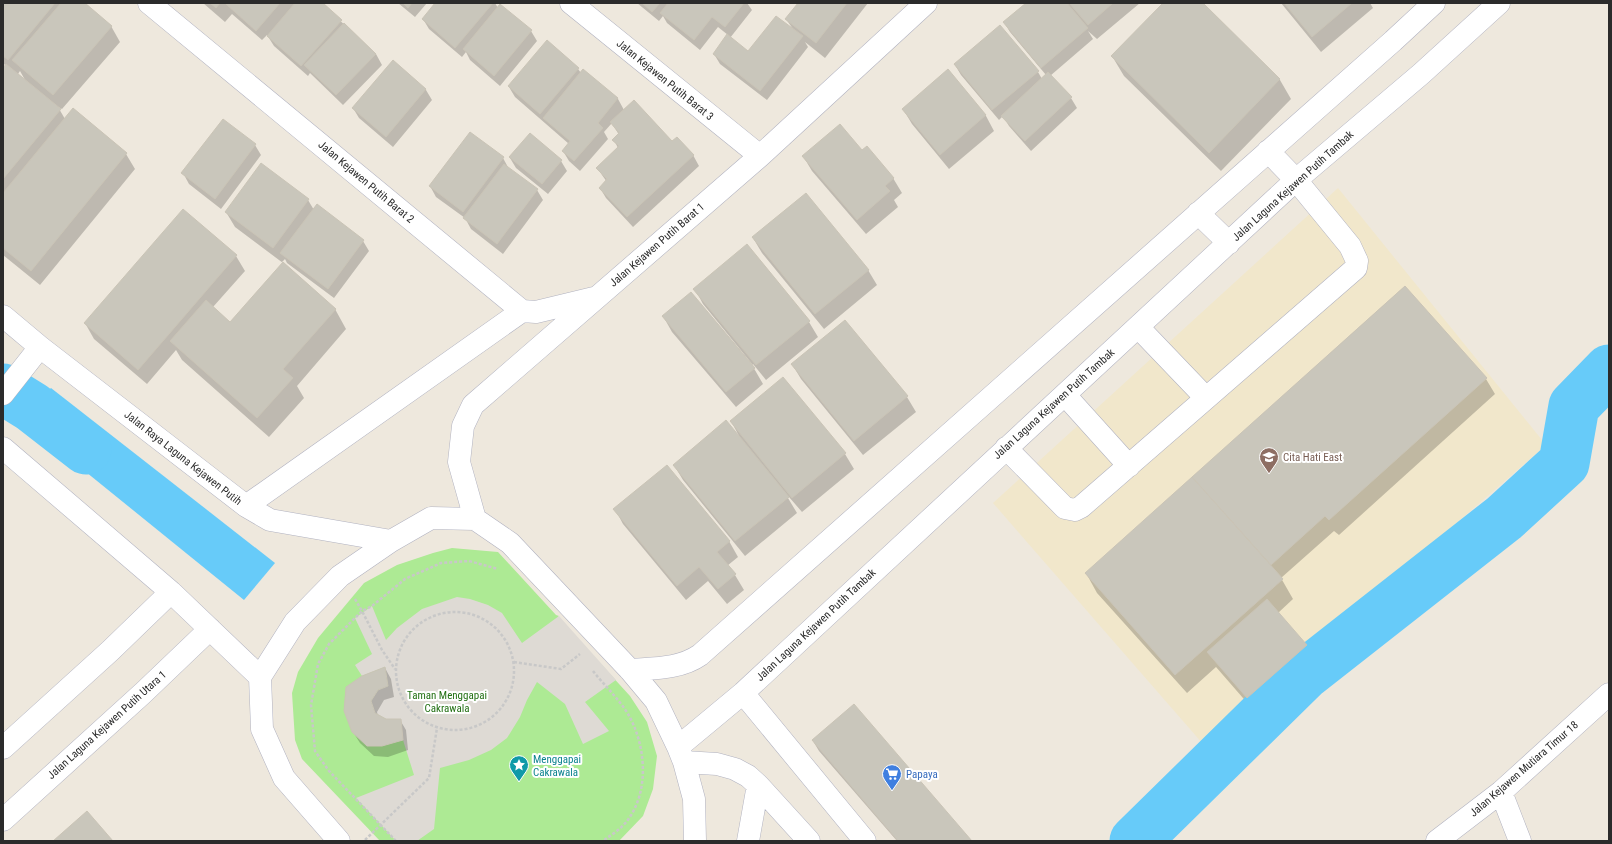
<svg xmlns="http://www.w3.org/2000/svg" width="1612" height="844" font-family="'Roboto Condensed',sans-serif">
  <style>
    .education { fill: #f1e7cb }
    .green { fill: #adea94 }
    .plaza { fill: #dedad4 }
    .water { fill: #67cbf9 }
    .shadow { fill: #0003; fill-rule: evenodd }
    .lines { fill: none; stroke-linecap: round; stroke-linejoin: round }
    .river { stroke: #67cbf9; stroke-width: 51 }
    .building { fill: #c9c6bb; stroke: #cac4b6 }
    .minor-casing { stroke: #b1b2c0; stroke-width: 23 }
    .path { stroke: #c8c8c8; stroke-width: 2.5; stroke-dasharray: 3 2; stroke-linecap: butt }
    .minor { stroke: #fff; stroke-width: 22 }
    .labels { text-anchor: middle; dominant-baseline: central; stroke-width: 4; stroke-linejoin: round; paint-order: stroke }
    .street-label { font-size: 11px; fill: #2b2b2b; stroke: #fff }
    .education-label { font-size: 11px; fill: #785e54; stroke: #fff; text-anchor: start }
    .park-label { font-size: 11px; fill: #237014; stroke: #fff }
    .culture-label { font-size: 11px; fill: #0d838f; stroke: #fff; text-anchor: start }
    .shop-label { font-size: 11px; fill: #366cbe; stroke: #fff; text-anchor: start }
  </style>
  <rect width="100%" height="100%" fill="#eee8dd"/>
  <!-- education -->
  <path class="education" d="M1338,188L1546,445L1203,744L993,503Z"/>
  <!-- green -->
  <path class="green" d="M452,548L498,552L556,615L559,616L558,617L630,696L647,722L657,756L653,789L643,816L619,841H380L302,759L295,740L292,693L298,672L318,638L364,583L397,565L433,553Z"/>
  <!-- plaza -->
  <path class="plaza" d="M457,597L470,599L488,605L502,613L522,643L559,616L616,680L585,702L609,731L583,744L565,704L537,682L527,700L520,717L507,738L491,750L469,760L440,768L434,829L417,841H396L356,798L414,775L403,740L386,719L375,713L371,701L378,690L388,686L385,667L362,676L355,665L372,654L355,618L372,606L386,640L397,628L422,609Z"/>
  <!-- water -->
  <path class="water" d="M51,388L275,563L244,600L23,421L34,403Z"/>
  <!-- shadow -->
  <path class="shadow" d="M3,3H84L111,26L120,42L62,109L58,107L65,119L126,154L135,169L40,285L3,255V69L6,66L3,63ZM20,71L25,80L18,74Z
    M203,3H321L376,54L382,65L343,105L310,73L308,76L274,46L267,35L262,40L232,14L225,22Z
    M398,3H427L415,17Z
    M437,3H495L498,8L531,31L537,41L500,86L470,60L466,52L462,57L429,29L423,19Z
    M637,3H747L752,10L730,38L748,53L793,29L786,19L799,3H868L825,58L805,42L808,47L767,100L720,64L714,54L728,35L718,27L700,50L667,23L663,16L659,21Z
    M1027,3H1140L1097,39L1088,31L1093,39L1050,76L1071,98L1077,108L1031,151L1009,126L1003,116L999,120L961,75L955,65L1038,72L1042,79L1046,75L1010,32L1004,22Z
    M1165,3H1201L1280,80L1291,99L1221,171L1124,76L1112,56Z
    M1281,3H1370L1373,8L1321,52Z
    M393,61L426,90L432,100L393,147L359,118L353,108Z
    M578,69L581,73L583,70L618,99L624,110L693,155L699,166L633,227L606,198L600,188L607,182L597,168L618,148L614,140L619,135L612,123L604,132L608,139L580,171L569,161L563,151L569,144L515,97L509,87Z
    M948,71L986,116L994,131L949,169L912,124L903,109Z
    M530,134L561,161L567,171L548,194L516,168L510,158Z
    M255,145L261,155L221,209L189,184L183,173Z
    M862,151L893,178L902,193L894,200L898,207L866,234L812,171L803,156Z
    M503,158L509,169L537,190L543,200L503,254L471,229L465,218L436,197L430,186Z
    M308,200L314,210L363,241L369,251L334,298L287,263L285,259L282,262L335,309L346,329L297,386L304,398L269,437L182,360L176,350L147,384L94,339L85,323L236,256L245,271L213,307L230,323L283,263L235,227L226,212Z
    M753,238L868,270L877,285L824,329L762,253Z
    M1404,287L1486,379L1495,394L1339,535L1334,531L1281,578L1293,599L1278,613L1306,646L1315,661L1256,713L1216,667L1187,693L1097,593L1086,573Z
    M695,289L809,322L818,337L766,380L753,364L752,365L763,384L736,407L672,332L663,316L751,365L752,364L703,304Z
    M792,364L907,397L916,412L863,455L801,379Z
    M783,378L845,454L854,469L802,512L789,497L788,498L797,513L745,556L683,480L674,465L739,436L731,421Z
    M615,509L729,541L738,557L727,566L735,575L744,590L727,604L708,581L686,600L623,524Z
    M385,668L391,679L394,697L384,700L377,712L378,716L386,720H400L406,730L408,750L388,757L374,756L360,743L353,732Z
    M813,741L971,841H897L819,751Z"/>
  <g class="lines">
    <!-- river -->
    <path class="river" d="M3,389L32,407L86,449
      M1135,841L1304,675L1504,518L1564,463L1574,406L1609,370"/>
  </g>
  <!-- building -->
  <path class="building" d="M3,3H55L8,60L3,56Z
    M61,3H85L112,26L53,95L12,60Z
    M210,3H220L216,8Z
    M226,3H280L256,31L226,4Z
    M295,3H323L342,20L301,66L267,36Z
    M403,3H412L408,8Z
    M435,3H493L455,48L422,19Z
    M642,3H660L652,12Z
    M668,3H744L725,27L712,17L694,40L660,13Z
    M798,3H847L816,43L785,19Z
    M1026,3H1067L1088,28L1041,68L1003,22Z
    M1069,3H1113L1088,25Z
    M1163,3H1203L1280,79L1209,153L1111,56Z
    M1284,3H1352L1312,37Z
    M500,4L532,30L494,76L463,49Z
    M776,16L803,36L760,91L713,54L727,34L748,51Z
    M344,23L376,54L336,95L304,65Z
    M1000,25L1039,71L992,110L954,64Z
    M547,40L579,68L540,114L508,86Z
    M393,60L426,89L386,137L352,108Z
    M6,64L61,109L3,179V68Z
    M583,69L618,98L598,123L603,128L574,161L562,151L570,141L543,118Z
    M948,69L986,115L940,155L902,109Z
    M1048,72L1072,97L1025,141L1001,116Z
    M634,100L672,141L677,137L694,155L627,217L599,188L607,179L596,168L619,146L612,140L619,133L610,122Z
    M73,108L127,153L31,271L3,248V193Z
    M223,119L256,144L215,199L181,173Z
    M840,124L862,150L867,146L894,178L885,186L890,191L857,220L802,156Z
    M470,132L504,157L463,212L429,186Z
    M530,133L562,160L542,184L509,157Z
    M261,163L309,199L273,248L225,212Z
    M504,164L538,189L497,244L463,218Z
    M806,193L869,270L815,314L752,237Z
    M317,204L364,240L328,289L280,253Z
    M183,209L237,255L138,370L84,323Z
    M747,244L810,321L756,365L693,289Z
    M283,262L336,309L283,369L293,378L257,418L170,341L206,300L230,322Z
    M1405,286L1487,378L1329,520L1325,516L1271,565L1192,477Z
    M691,292L755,368L726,392L662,316Z
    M845,320L908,396L854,441L791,364Z
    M783,377L846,453L792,498L730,421Z
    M726,420L789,497L735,541L673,465Z
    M667,465L730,541L717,552L736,574L718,589L699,567L677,586L613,509Z
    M1192,477L1283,579L1175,675L1085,573Z
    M1267,599L1307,645L1247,698L1207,652Z
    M385,667L388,686L378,690L371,701L375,713L386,719H401L403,740L382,746H367L352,732L344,711L346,687L362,676Z
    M854,704L972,841H898L812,740Z
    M87,811L113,841H53Z"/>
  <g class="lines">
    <defs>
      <path id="minor" d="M149,3L522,311L536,312L594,298
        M571,3L760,156
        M1198,213L1229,243
        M3,316L40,347L246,506L270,520L391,541
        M1138,327L1206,398
        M3,394L40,347
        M1065,395L1129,466
        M3,448L171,592L260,677
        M1006,448L1065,508L1075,510L1081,507L1356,268L1357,261L1350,246L1296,180L1268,151
        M246,506L522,311
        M475,519L459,462L463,426L473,405L760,156L926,3
        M630,670C654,668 680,669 700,655L1393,41L1434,3
        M743,693L865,841
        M678,747L743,693L1296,180L1421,74L1499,3
        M3,748L110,651L171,592
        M684,762L717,764L735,769L748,776L758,785L809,841
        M1501,792L1520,841
        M3,820L143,693L210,629
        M339,841L284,778L262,729L260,677L295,622L340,576L391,541L431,518L475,519L510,543L630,670L656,701L678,747L684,762L694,799L695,841
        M748,841L758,785
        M1437,841L1501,792L1609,694"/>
    </defs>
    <!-- minor casing -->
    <use href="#minor" class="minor-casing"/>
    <!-- path -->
    <path class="path" d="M355,599L362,611L382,650L395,669
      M396 671a59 59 0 1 1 118 0a59 59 0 1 1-118 0Z
      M514,662L561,669L580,654
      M593,671C604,685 619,699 628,714C646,745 650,791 627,821C621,829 611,835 603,841
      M365,840L429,778L437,728
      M396,841L329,771L315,751L311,705L318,664L329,644L362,611L372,606L405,579L441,563L469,561L498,569"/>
    <!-- minor -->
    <use href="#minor" class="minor"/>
  </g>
  <!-- icons -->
  <defs>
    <symbol id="school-pin" viewBox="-11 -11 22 30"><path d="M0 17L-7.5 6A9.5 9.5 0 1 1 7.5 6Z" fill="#8d6e63" stroke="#fff"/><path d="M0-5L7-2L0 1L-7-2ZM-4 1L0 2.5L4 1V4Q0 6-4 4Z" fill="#fff"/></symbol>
    <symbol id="sight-pin" viewBox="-11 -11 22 30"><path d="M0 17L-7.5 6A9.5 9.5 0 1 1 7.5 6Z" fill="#0f9aa8" stroke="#fff"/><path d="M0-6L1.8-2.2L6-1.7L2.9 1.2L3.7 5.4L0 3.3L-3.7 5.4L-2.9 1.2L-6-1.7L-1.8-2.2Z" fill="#fff"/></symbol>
    <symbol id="supermarket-pin" viewBox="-11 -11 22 30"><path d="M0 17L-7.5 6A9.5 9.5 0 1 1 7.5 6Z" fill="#3f7fe0" stroke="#fff"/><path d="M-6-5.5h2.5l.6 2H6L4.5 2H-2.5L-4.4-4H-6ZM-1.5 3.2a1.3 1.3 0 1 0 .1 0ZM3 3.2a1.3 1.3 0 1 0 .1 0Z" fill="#fff"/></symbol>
  </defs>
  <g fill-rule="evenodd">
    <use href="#school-pin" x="1258" y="446" width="22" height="30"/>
    <use href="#sight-pin" x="508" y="754" width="22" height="30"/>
    <use href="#supermarket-pin" x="881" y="763" width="22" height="30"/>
  </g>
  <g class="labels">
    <!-- street labels -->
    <g class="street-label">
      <text transform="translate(665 80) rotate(39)">Jalan Kejawen Putih Barat 3</text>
      <text transform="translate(366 182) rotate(40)">Jalan Kejawen Putih Barat 2</text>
      <text transform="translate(1293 186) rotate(-42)">Jalan Laguna Kejawen Putih Tambak</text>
      <text transform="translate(657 245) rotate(-41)">Jalan Kejawen Putih Barat 1</text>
      <text transform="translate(1054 404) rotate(-42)">Jalan Laguna Kejawen Putih Tambak</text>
      <text transform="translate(183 458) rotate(38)">Jalan Raya Laguna Kejawen Putih</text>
      <text transform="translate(816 625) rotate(-43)">Jalan Laguna Kejawen Putih Tambak</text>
      <text transform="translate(107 725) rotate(-42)">Jalan Laguna Kejawen Putih Utara 1</text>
      <text transform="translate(1524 769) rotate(-41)">Jalan Kejawen Mutiara Timur 18</text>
    </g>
    <!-- education labels -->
    <g class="education-label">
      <text x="1283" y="457">Cita Hati East</text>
    </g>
    <!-- park labels -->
    <g class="park-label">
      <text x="447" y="695">Taman Menggapai<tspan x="447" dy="13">Cakrawala</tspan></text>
    </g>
    <!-- culture labels -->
    <g class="culture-label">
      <text x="533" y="759">Menggapai<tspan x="533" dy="13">Cakrawala</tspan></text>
    </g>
    <!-- shop labels -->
    <g class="shop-label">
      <text x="906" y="774">Papaya</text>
    </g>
  </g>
  <!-- border -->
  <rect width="1612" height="844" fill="none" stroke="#2b2b2b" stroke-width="8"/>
</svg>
